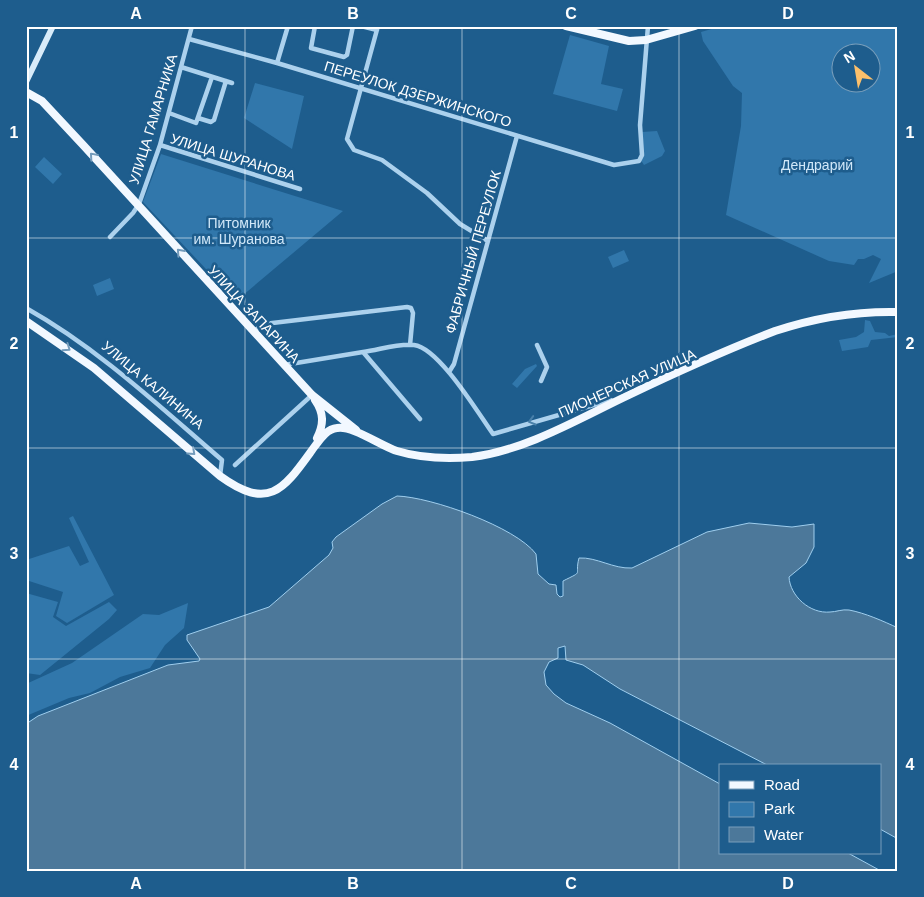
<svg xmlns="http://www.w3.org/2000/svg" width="924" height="897" font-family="Arial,sans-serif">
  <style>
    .green { fill: #3177ab; fill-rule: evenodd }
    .water { fill: #4c789a; stroke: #9fceee }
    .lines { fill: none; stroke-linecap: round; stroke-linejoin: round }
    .minor { stroke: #acd1ed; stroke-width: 4.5 }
    .secondary { stroke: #d8ebf9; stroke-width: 6 }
    .primary { stroke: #f2f8ff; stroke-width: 8 }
    .oneway { stroke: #739bbb }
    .oneway2 { stroke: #4980aa }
    .grid { fill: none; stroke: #fff; stroke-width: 1; stroke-opacity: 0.55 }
    .labels { text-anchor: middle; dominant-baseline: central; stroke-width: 5; stroke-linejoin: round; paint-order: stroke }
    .street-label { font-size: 14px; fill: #fff; stroke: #1e5d8d }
    .park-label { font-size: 14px; fill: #d1e8f9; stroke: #1e5d8d }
    .neatline { fill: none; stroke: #fff; stroke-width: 2 }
    .grid-label { font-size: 16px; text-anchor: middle; font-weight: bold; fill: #fff }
  </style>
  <rect width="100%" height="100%" fill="#1e5d8d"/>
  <!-- green -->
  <path class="green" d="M722,26H898V271L869,283L881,259L873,255L864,259H858L854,265L829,261L726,215L741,126L742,93L733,86L703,41L701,32ZM842,52H872V82H842Z
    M570,35L609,46L601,84L623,89L617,111L553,94Z
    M255,83L304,96L292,149L244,118Z
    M657,131L665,151L662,156L644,165L640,159L642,132Z
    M161,154L343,211L236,301L143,202Z
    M44,157L62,174L53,184L35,167Z
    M624,250L629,261L613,268L608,257Z
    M110,278L114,289L97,296L93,285Z
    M865,320L870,321L875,332L885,333L889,336L898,334V337L871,340L868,347L842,351L839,340L856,337L864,332Z
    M536,364L537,366L517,388L512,384L525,369Z
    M73,516L114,595L67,623L56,616L63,592L26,580V560L69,546L80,566L89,562L69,518Z
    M26,593L58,602L53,617L66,626L109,602L117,610L109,619L40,675L26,673Z
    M188,603L184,628L165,645L150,668L120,677L90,693L69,698L26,716V684L72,663L143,614L159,615Z"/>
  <!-- water -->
  <path class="water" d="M397,496C431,497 516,527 536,554L538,574L549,584L556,585L557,594L560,597L563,596V581C585,570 574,577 579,558C597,557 613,569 632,568L707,532L749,523L792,527L814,524V547L806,563L789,577C790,596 810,614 830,612C836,612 842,609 849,610C865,613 883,621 898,628V839L880,829V766H769L620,689L583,665L566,660L565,646L558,648V658L549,662L544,672L546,685L554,694L566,703L610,723L720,784V853H848L881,871H26V724L38,716L168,665L199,661L200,659L187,640V635L269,607L329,555L333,548L332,542L336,537L382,504Z"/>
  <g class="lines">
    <!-- minor -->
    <path class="minor" d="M315,26L311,48L344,57L347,55L353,26
      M361,26L377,30
      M378,26L347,139L354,150L382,160L427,193L460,224L488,241
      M189,39L277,63L614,165L639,161L642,155L640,125L648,26
      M277,63L288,26
      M181,67L232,83
      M169,113L196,123L212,77
      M198,118L211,122L214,120L226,81
      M160,145L300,189
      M110,237L133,213L139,204L160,145L192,26
      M26,308C99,349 159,406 222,460L220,476
      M254,331L264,324L407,307L411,308L413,313L410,345
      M537,345L547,367L541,381
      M363,352C379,350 398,343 414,345C439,348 478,413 493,434L611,400
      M284,365L363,352L420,419
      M449,372L454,364L517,136
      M235,465L312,395"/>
    <!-- secondary -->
    <path class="secondary" d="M26,82L53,26"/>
    <!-- primary -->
    <path class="primary" d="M566,26L629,41L646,40L695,26
      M26,92L42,101L84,146L312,395L356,430
      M26,321L94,368L220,476C271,513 285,487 315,446C321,438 327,429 337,428C352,425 381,446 397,451C420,458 447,459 472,457C527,450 580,418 629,395C677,372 726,350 775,331C814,318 856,311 898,312
      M315,400C324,413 324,424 317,438"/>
  </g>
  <!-- one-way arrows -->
  <defs><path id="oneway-chevron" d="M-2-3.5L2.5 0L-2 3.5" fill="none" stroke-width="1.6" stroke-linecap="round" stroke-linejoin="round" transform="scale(1.25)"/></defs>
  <g class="oneway">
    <use href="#oneway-chevron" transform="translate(93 156) rotate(-131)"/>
    <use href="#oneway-chevron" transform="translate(180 252) rotate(-132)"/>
    <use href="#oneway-chevron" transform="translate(67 348) rotate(35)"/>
    <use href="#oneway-chevron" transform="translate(192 452) rotate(42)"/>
  </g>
  <use class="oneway2" href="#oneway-chevron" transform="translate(532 421) rotate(164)"/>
  <!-- grid -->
  <path class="grid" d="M245,26V871M462,26V871M679,26V871M26,238H898M26,448H898M26,659H898"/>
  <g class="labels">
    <!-- street labels -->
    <g class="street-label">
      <text transform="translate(418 94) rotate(17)">ПЕРЕУЛОК ДЗЕРЖИНСКОГО</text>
      <text transform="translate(153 119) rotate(-73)">УЛИЦА ГАМАРНИКА</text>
      <text transform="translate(233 157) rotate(17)">УЛИЦА ШУРАНОВА</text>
      <text transform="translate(473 252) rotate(-74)">ФАБРИЧНЫЙ ПЕРЕУЛОК</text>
      <text transform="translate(254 314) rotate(47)">УЛИЦА ЗАПАРИНА</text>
      <text transform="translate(627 383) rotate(-24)">ПИОНЕРСКАЯ УЛИЦА</text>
      <text transform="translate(153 385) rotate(40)">УЛИЦА КАЛИНИНА</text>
    </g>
    <!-- park labels -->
    <g class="park-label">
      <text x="817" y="165">Дендрарий</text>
      <text x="239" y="223">Питомник<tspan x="239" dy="16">им. Шуранова</tspan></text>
    </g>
  </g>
  <!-- border -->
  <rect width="924" height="897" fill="none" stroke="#1e5d8d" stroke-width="55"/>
  <!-- legend -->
  <rect x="719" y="764" width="162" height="90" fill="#1e5d8d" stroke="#789ebb"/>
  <rect x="729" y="781" width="25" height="8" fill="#f2f8ff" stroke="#789ebb"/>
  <text x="764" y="790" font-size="15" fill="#ffffff">Road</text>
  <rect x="729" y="802" width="25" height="15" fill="#3177ab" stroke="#789ebb"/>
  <text x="764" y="814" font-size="15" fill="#ffffff">Park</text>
  <rect x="729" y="827" width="25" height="15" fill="#4c789a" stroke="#789ebb"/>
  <text x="764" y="840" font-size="15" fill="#ffffff">Water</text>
  <!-- north arrow -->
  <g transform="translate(856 68) rotate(329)"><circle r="24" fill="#1e5d8d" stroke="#789ebb"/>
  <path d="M0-4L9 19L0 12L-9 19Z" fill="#fcc06b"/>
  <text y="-8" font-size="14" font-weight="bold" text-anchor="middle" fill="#ffffff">N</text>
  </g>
  <rect x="28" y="28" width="868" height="842" class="neatline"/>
  <g class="grid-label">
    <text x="136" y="19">A</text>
    <text x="353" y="19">B</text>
    <text x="571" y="19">C</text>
    <text x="788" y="19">D</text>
    <text x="14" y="138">1</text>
    <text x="910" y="138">1</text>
    <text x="14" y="349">2</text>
    <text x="910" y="349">2</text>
    <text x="14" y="559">3</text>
    <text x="910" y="559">3</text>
    <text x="14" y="770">4</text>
    <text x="910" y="770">4</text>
    <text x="136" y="889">A</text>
    <text x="353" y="889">B</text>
    <text x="571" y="889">C</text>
    <text x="788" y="889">D</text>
  </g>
</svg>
